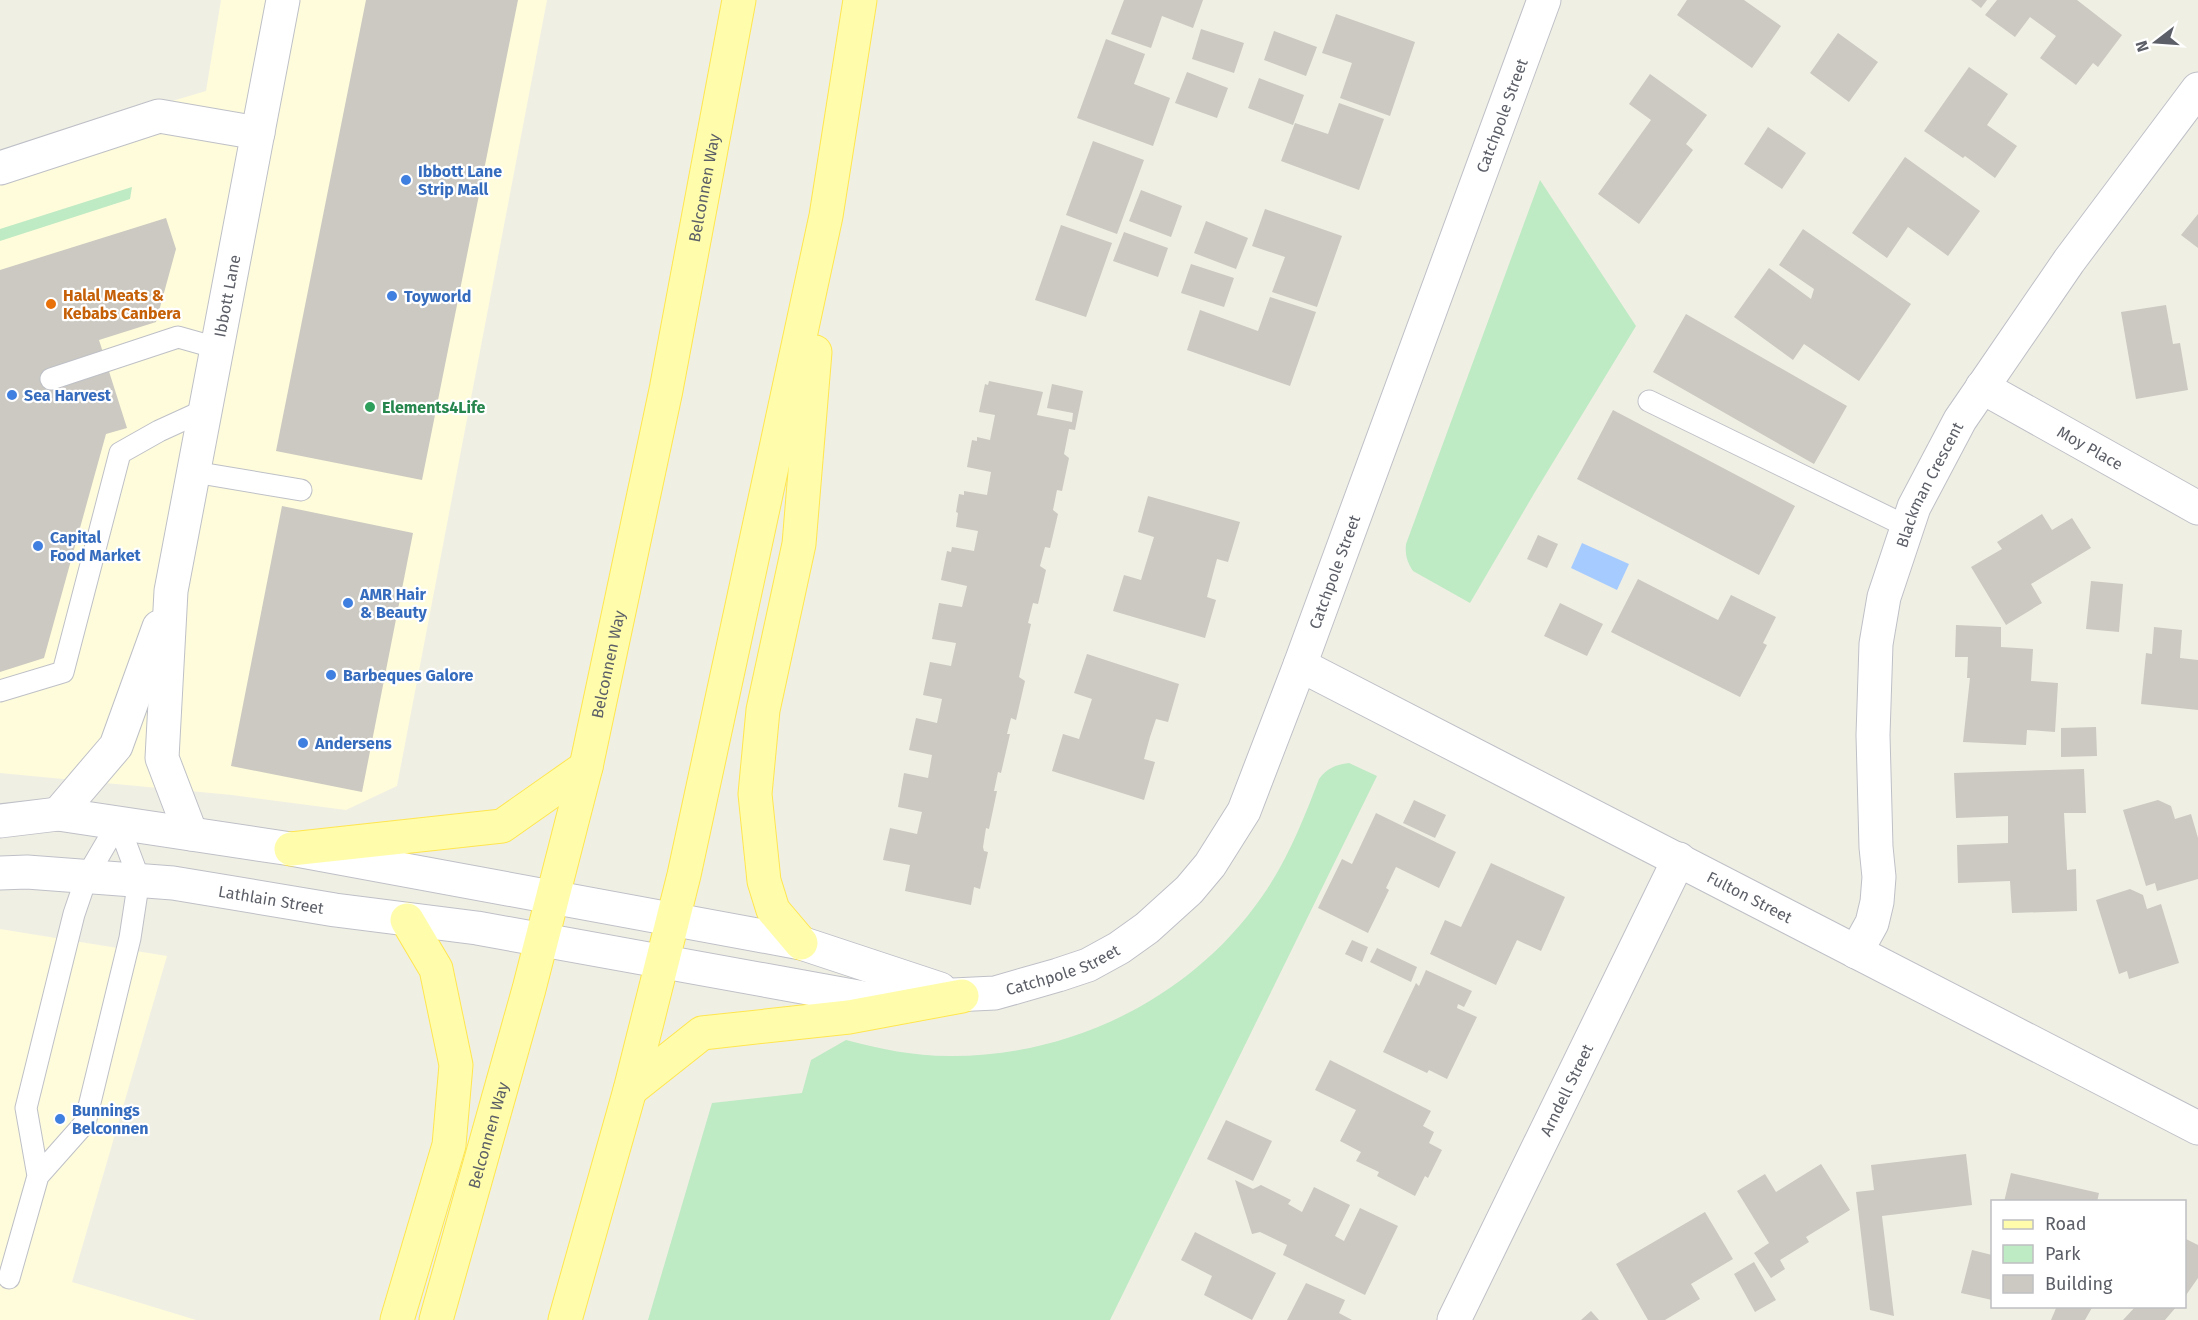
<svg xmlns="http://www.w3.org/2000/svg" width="2198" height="1320" font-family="'Fira Sans',sans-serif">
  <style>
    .commercial { fill: #fffcdb }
    .green { fill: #beeac4 }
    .water { fill: #a6ccff }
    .building { fill: #cbc9c1 }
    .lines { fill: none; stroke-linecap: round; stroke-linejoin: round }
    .service-casing { stroke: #bec0c7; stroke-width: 23 }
    .minor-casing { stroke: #bec0c7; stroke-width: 35 }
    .tertiary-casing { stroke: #bec0c7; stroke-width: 35 }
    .primary-casing { stroke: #ffe64f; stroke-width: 35 }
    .service { stroke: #fff; stroke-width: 21 }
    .minor { stroke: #fff; stroke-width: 33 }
    .tertiary { stroke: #fff; stroke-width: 33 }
    .primary { stroke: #fffdab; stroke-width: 33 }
    .shop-dot { fill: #3f7fe0; stroke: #fff; stroke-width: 2 }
    .food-dot { fill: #e8710a; stroke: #fff; stroke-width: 2 }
    .leisure-dot { fill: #2e9e5b; stroke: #fff; stroke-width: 2 }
    .labels { text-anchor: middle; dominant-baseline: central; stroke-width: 4.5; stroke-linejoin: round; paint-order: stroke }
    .street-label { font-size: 16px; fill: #5c5f67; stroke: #fff }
    .shop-label { font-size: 16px; font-weight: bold; fill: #366cbe; stroke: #fff; text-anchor: start }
    .food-label { font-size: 16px; font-weight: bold; fill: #c56008; stroke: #fff; text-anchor: start }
    .leisure-label { font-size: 16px; font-weight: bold; fill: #27864d; stroke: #fff; text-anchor: start }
  </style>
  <rect width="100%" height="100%" fill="#f0efe4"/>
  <!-- commercial -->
  <path class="commercial" d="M221,0H547L397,786L346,810L232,795L0,773V152L206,91Z
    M0,929L167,956L72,1282L196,1320H0Z"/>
  <!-- green -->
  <path class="green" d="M1540,180L1636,326L1535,492L1470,603L1413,571C1407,562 1405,555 1406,544Z
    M132,187L130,199L0,241V229Z
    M1349,763L1377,776L1110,1320H648L712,1103L802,1093L811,1060L846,1040C880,1049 914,1056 949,1056C1071,1057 1191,998 1261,898C1287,861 1303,821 1319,779C1327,768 1335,765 1349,763Z"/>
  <!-- water -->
  <path class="water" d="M1582,543L1629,564L1617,590L1571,568Z"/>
  <!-- building -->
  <path class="building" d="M366,0H518L422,480L276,451Z
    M1124,0H1203L1193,28L1162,16L1151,48L1111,34Z
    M1687,0H1744L1781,26L1752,68L1677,15Z
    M1971,0H1987L1981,8Z
    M1997,0H2077L2122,35L2098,67L2093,63L2076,85L2040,58L2056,36L2030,17L2015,37L1985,15Z
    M1336,14L1415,42L1390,116L1340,98L1352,63L1322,53Z
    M1201,29L1244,43L1234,73L1192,59Z
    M1274,31L1317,47L1306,76L1264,60Z
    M1838,33L1878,62L1849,102L1810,73Z
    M1106,39L1145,54L1134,84L1170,98L1153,146L1077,118Z
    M1969,67L2008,94L1987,125L2017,146L1995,178L1965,156L1963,158L1924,131Z
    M1187,72L1228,88L1217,118L1175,103Z
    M1650,74L1707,115L1686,144L1693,150L1639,224L1598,194L1651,120L1629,104Z
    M1259,78L1304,95L1293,125L1248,108Z
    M1339,103L1384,119L1359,190L1281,161L1295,123L1328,134Z
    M1768,127L1806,153L1782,189L1744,164Z
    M1093,141L1144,160L1117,234L1066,215Z
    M1905,157L1980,211L1948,256L1908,227L1887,258L1852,233Z
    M1141,190L1182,206L1171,237L1129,221Z
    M1265,209L1342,236L1317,307L1272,292L1285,257L1252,246Z
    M2198,214V248L2181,235Z
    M166,218L176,249L156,322L99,340L127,428L106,434L44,658L0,672V270Z
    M1206,221L1248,238L1236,269L1194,253Z
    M1061,225L1112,243L1086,317L1035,300Z
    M1803,229L1911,304L1859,381L1804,344L1793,360L1734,317L1769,268L1811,299L1814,289L1779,265Z
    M1124,232L1168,248L1158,277L1113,261Z
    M1191,264L1234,278L1224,307L1181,293Z
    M1270,297L1316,312L1290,386L1187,350L1200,310L1258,331Z
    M2166,305L2173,344L2180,343L2188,390L2136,399L2121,312Z
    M1686,314L1847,406L1814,464L1653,372Z
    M989,381L1043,392L1037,415L1072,422L1073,413L1047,408L1052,384L1083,391L1075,430L1069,429L1064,454L1069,458L1062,491L1057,490L1053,510L1058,514L1050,548L1045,547L1040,566L1046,570L1038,604L1033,603L1028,623L1031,624L1019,677L1025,681L1016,720L1011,718L1007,734H1010L1001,773L998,772L994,791H997L989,829L986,828L983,847L984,851L988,852L980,889L974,887L971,905L905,891L910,865L883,860L890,828L917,834L922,812L898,807L904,773L928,778L932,755L909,750L916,718L937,723L942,699L923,695L930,662L951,666L956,643L932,639L939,603L962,607L967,586L941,580L947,551L951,552L952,547L974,551L978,531L956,527L958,513L956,512L959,494L964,495V491L987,495L991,472L967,467L972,440L977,441V437L990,440L995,415L979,412L985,384L988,385Z
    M1613,410L1795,506L1759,575L1577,479Z
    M1148,496L1240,522L1228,562L1217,559L1207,597L1216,600L1205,638L1113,611L1124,575L1141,580L1154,537L1138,532Z
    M282,506L413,533L362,792L231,766Z
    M2042,514L2052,530L2072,518L2091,548L2031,584L2042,603L2006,625L1971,567L2002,549L1997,542Z
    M1538,535L1558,544L1547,568L1527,559Z
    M1638,579L1718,620L1731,595L1776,617L1763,643L1767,645L1740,697L1611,632Z
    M2091,581L2123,584L2119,632L2086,629Z
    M1560,603L1603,624L1587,656L1544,636Z
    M1956,625L2001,627V647L2033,649L2031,681L2058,683L2055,732L2027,730L2026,745L1963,742L1970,678H1967L1968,657H1955Z
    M2154,627L2182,630L2180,658L2198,660V710L2141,704L2146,653L2152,654Z
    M1087,654L1179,684L1168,722L1156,719L1150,737L1144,759L1155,762L1144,800L1052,771L1063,734L1079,739L1092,699L1074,693Z
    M2096,727L2097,756L2061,757V728Z
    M2084,769L2086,813H2064L2067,870L2076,869L2077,911L2012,913L2010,881L1958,883L1957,845L2008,843V816L1956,818L1954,773Z
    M1414,800L1446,815L1435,838L1403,823Z
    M2158,800L2171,806L2175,819L2191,814L2198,838V879L2157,891L2155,883L2146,886L2123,810Z
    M1376,813L1456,852L1439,888L1396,867L1386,888L1389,890L1368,933L1318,908L1342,859L1352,864Z
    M1491,863L1565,897L1541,951L1517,940L1496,985L1430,954L1445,920L1461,927Z
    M2130,889L2143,895L2147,909L2161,904L2179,963L2129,979L2127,971L2119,974L2096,900Z
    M1352,940L1368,947L1362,962L1345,954Z
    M1377,948L1417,967L1411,982L1370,962Z
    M1426,970L1472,991L1464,1007L1458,1004L1457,1008L1477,1017L1447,1079L1429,1070L1427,1073L1383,1052L1416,983L1419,986Z
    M1330,1060L1431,1111L1423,1126L1434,1132L1429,1143L1442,1150L1428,1178L1425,1176L1415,1196L1377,1176L1379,1172L1356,1161L1361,1152L1340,1141L1356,1110L1315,1090Z
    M1226,1120L1272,1141L1253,1181L1207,1159Z
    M1966,1154L1972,1205L1882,1216L1894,1316L1870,1310L1856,1192L1874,1190L1871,1165Z
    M1821,1164L1850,1210L1806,1237L1809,1242L1780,1260L1785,1269L1771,1278L1754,1253L1769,1243L1737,1191L1765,1174L1776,1192Z
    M2011,1173L2099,1193L2097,1202H2004Z
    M1235,1180L1253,1189L1261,1185L1291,1200L1288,1204L1302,1212L1314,1187L1350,1205L1335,1236L1344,1241L1360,1208L1398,1226L1365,1295L1283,1255L1287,1245L1260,1232L1252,1234Z
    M1705,1212L1733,1259L1691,1284L1700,1299L1665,1320H1648L1616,1264Z
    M1195,1232L1276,1273L1252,1320L1204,1295L1212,1276L1181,1260Z
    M2184,1238L2198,1245V1278L2184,1298Z
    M1972,1250L1992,1255V1300L1961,1293Z
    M1754,1262L1776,1300L1755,1312L1734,1274Z
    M1306,1283L1345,1300L1339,1313L1352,1320H1287Z
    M2057,1306H2093L2085,1320H2051Z
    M2136,1306H2177L2165,1320H2123Z
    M1591,1311L1599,1320H1581Z"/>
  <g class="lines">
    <defs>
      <path id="service" d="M51,379L178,337L217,348
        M1649,401L1908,527
        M194,472L301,490
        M0,691L63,672L120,453L159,431L205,410
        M38,1176L26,1108L74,914L87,876L118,823
        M9,1278L38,1176L85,1123L130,938L139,879L118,823"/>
      <g id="minor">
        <path d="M0,168L159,116L258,133"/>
        <path id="s1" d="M1982,387L2198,508"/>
        <path d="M58,814L116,746L159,627"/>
        <path id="s2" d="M191,834L162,758L171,591L283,0"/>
        <path id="s3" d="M1856,952L1872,923L1877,902L1879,877L1876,847L1873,735L1876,644L1884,597L1914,507L1960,420L2069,261L2198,89"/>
        <path id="s4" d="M1454,1320L1679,859"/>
      </g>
      <g id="tertiary">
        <path id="s5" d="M1300,665L2198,1128"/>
        <path d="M0,821L58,814L291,849L801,943L940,989"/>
        <path id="s6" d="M0,873L27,872L173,883L335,910L477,928L869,999L995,993L1058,975L1088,965L1119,948L1147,928L1189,890L1210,865L1244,811L1300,665L1544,0"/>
      </g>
      <g id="primary">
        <path d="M291,849L502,826L586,767"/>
        <path d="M801,943L773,910L764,881L755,794L763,710L799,544L815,352"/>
        <path d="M630,1090L702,1033L849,1017L962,996"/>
        <path d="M397,1320L449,1145L456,1065L436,969L407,920"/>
        <path id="s7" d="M436,1320L529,989L586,767L666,390L739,0"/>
        <path d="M565,1320L630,1090L684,875L826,216L860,0"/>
      </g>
    </defs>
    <!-- service casing -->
    <use href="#service" class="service-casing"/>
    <!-- minor casing -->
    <use href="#minor" class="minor-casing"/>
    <!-- tertiary casing -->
    <use href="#tertiary" class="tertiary-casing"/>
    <!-- primary casing -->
    <use href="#primary" class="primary-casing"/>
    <!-- service -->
    <use href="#service" class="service"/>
    <!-- minor -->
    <use href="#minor" class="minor"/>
    <!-- tertiary -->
    <use href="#tertiary" class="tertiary"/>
    <!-- primary -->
    <use href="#primary" class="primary"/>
  </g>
  <!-- markers -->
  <g class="shop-dot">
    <circle cx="406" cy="180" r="6"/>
    <circle cx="392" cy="296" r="6"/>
    <circle cx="12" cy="395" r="6"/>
    <circle cx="38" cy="546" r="6"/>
    <circle cx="348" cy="603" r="6"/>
    <circle cx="331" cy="675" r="6"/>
    <circle cx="303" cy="743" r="6"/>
    <circle cx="60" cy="1119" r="6"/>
  </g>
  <circle class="food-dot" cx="51" cy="304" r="6"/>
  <circle class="leisure-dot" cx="370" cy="407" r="6"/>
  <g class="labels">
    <!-- street labels -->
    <g class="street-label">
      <text stroke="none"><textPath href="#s6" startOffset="2067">Catchpole Street</textPath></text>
      <text stroke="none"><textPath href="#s7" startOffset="1164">Belconnen Way</textPath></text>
      <text stroke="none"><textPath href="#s2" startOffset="549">Ibbott Lane</textPath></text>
      <text stroke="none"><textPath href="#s1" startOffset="124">Moy Place</textPath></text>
      <text stroke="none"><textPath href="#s3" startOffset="482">Blackman Crescent</textPath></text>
      <text stroke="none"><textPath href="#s6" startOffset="1581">Catchpole Street</textPath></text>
      <text stroke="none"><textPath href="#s7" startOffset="678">Belconnen Way</textPath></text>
      <text stroke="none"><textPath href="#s5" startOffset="506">Fulton Street</textPath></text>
      <text stroke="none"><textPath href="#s6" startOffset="273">Lathlain Street</textPath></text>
      <text stroke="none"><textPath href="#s6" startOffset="1077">Catchpole Street</textPath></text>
      <text stroke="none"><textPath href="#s4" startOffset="256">Arndell Street</textPath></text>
      <text stroke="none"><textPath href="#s7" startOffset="192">Belconnen Way</textPath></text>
    </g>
    <!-- shop labels -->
    <g class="shop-label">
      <text x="418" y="171">Ibbott Lane<tspan x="418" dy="18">Strip Mall</tspan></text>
      <text x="404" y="296">Toyworld</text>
      <text x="24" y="395">Sea Harvest</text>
      <text x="50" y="537">Capital<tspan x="50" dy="18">Food Market</tspan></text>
      <text x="360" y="594">AMR Hair<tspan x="360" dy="18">&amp; Beauty</tspan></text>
      <text x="343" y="675">Barbeques Galore</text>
      <text x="315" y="743">Andersens</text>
      <text x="72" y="1110">Bunnings<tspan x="72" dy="18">Belconnen</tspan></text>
    </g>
    <!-- food labels -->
    <g class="food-label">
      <text x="63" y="295">Halal Meats &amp;<tspan x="63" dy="18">Kebabs Canbera</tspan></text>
    </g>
    <!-- leisure labels -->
    <g class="leisure-label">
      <text x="382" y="407">Elements4Life</text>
    </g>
  </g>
  <!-- legend -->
  <rect x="1991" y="1200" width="195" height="108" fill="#ffffff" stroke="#bebfc2" stroke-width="1.5"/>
  <rect x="2003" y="1220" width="30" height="9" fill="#fffdab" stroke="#bebfc2" stroke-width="1.5"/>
  <text x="2045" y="1230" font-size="18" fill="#5c5f67">Road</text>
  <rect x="2003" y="1245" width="30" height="18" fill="#beeac4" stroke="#bebfc2" stroke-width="1.5"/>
  <text x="2045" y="1260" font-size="18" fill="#5c5f67">Park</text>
  <rect x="2003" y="1275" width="30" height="18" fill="#cbc9c1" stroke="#bebfc2" stroke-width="1.5"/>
  <text x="2045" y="1290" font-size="18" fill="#5c5f67">Building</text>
  <!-- north arrow -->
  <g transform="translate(2156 42) rotate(253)" stroke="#ffffff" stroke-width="4.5" paint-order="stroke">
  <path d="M0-4.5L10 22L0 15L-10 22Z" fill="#5c5f67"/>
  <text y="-9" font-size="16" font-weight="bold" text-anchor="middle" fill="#5c5f67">N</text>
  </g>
</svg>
